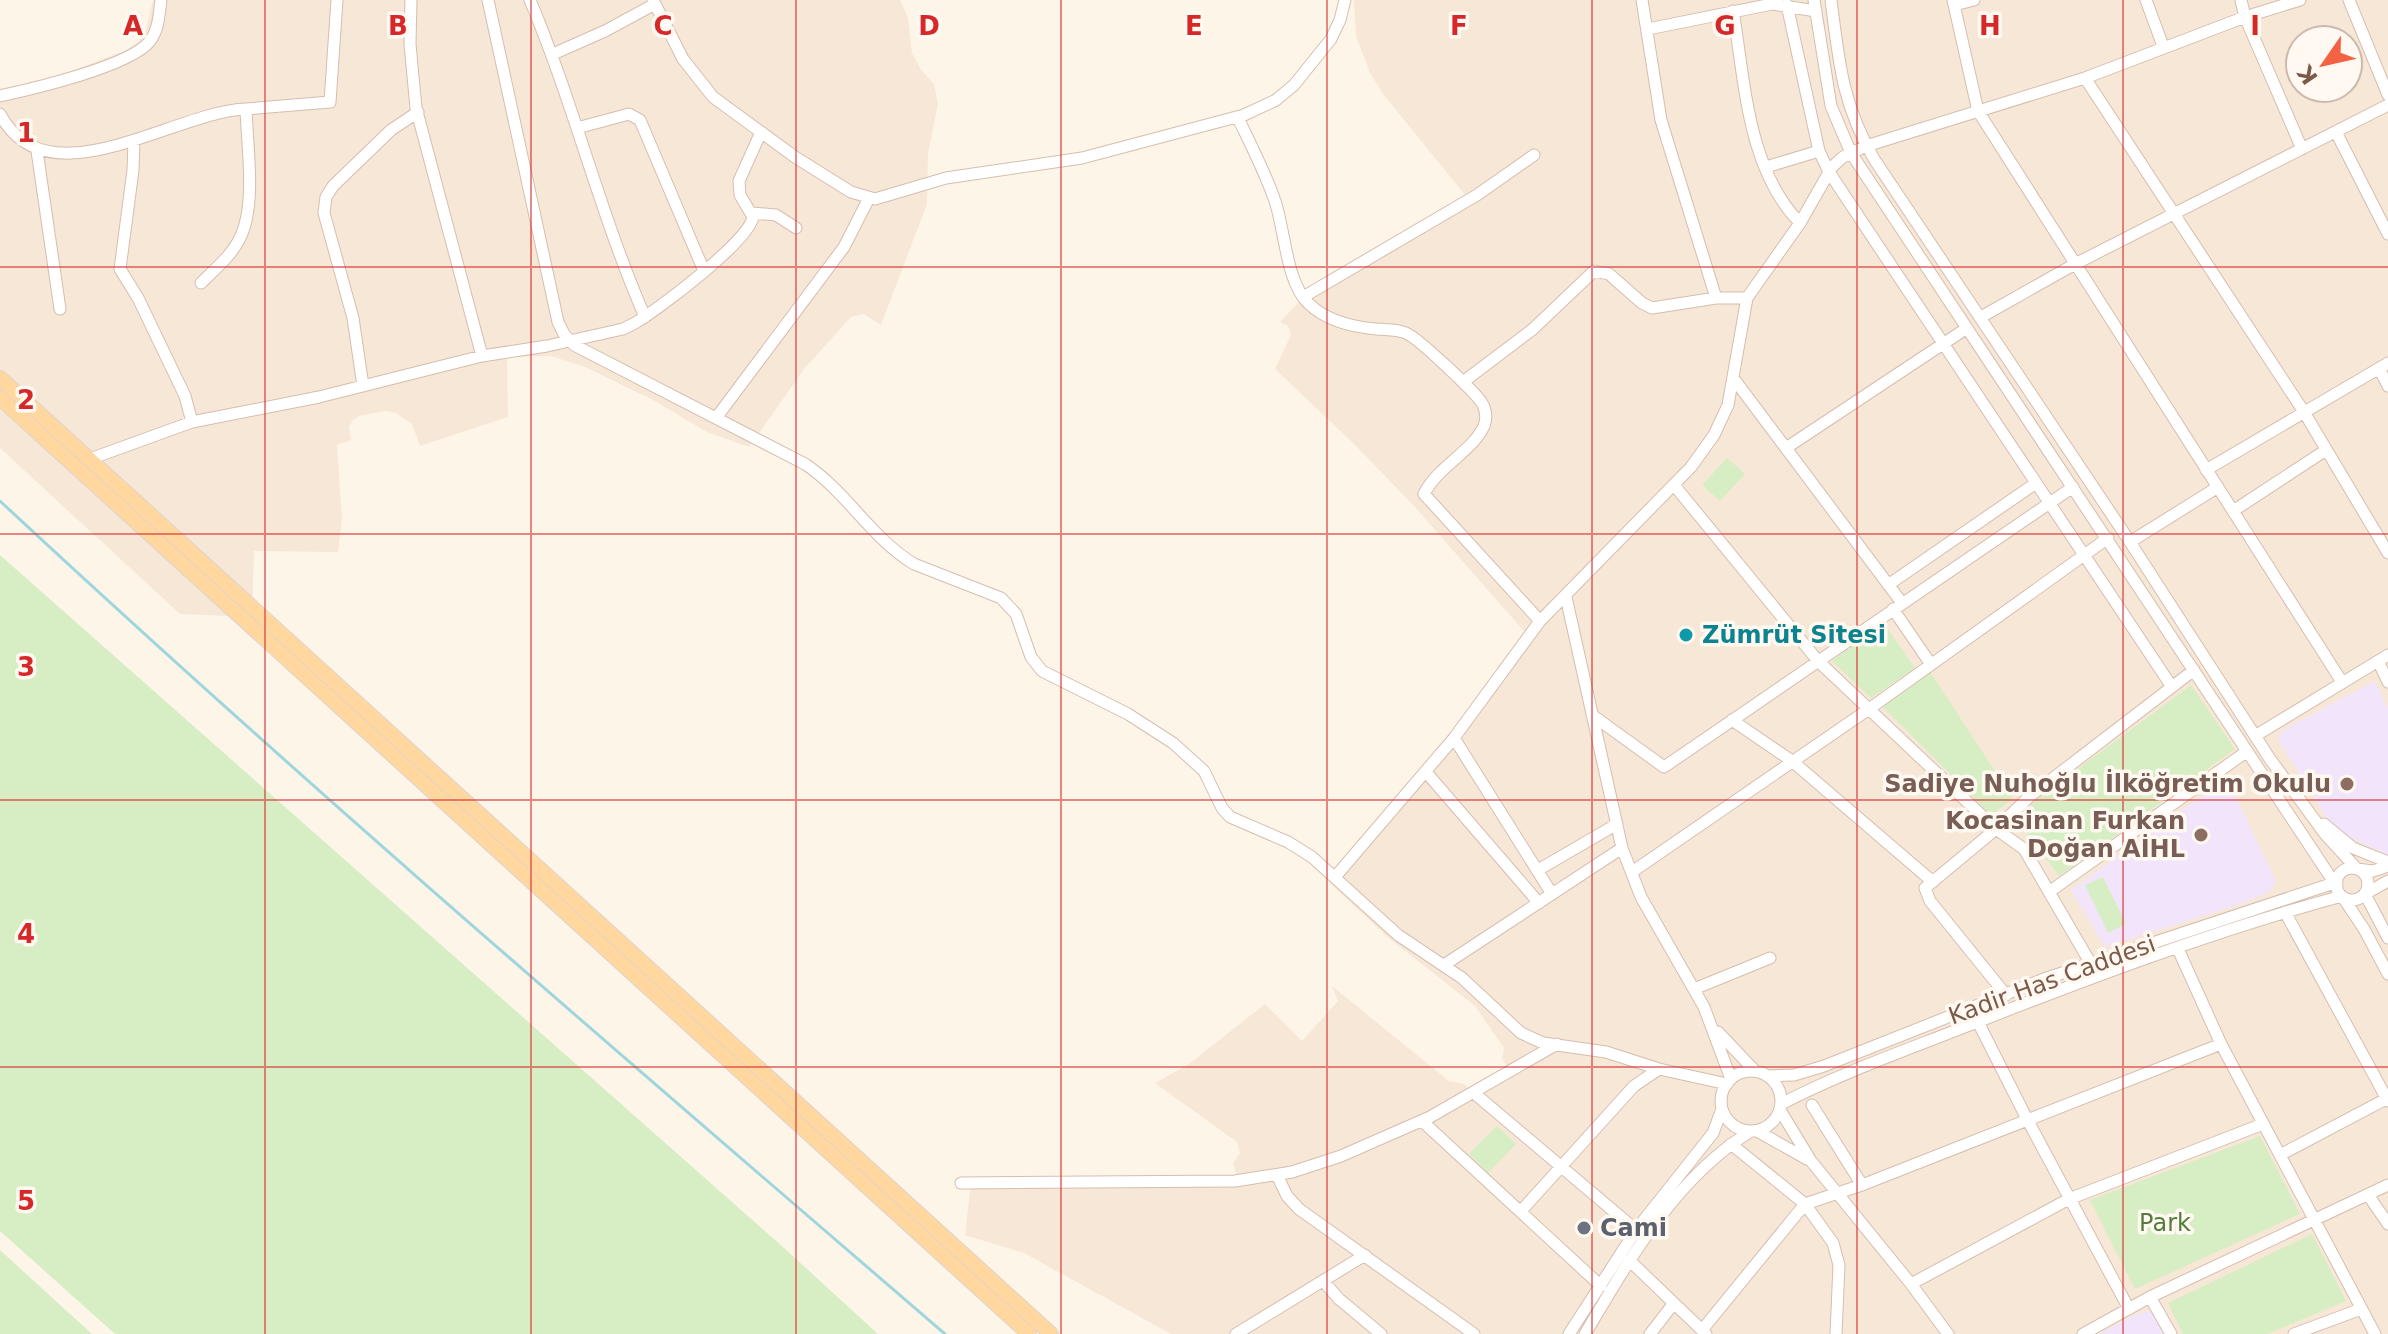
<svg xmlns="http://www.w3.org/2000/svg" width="2388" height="1334" font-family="'DejaVu Sans',sans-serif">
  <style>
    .residential { fill: #f7e7d6; fill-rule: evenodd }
    .education { fill: #f2e5fb }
    .green { fill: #d7eec5 }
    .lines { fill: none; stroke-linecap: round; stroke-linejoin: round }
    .stream { stroke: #9fd6de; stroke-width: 3 }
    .minor-casing { stroke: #d5beaf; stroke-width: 13 }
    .major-casing { stroke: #ddd4d0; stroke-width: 16 }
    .minor { stroke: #fff; stroke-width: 11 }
    .major { stroke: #ffd79f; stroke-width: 14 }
    .grid { fill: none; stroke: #d62828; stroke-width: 2; stroke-opacity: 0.55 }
    .culture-dot { fill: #0f9aa8; stroke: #fff9f1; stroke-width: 3 }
    .education-dot { fill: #8d6e63; stroke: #fff9f1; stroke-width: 3 }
    .worship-dot { fill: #6b7280; stroke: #fff9f1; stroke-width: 3 }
    .labels { text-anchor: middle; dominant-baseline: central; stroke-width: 7; stroke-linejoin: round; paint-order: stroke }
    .culture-label { font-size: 24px; font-weight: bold; fill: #0d838f; stroke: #fff9f1; text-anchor: start }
    .education-label { font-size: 24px; font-weight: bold; fill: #785e54; stroke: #fff9f1; text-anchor: end }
    .street-label { font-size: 24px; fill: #7c5949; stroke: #fff9f1 }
    .park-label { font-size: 24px; fill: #527d3c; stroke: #fff9f1 }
    .worship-label { font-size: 24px; font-weight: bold; fill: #5b616d; stroke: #fff9f1; text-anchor: start }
    .grid-label { font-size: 26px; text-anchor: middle; font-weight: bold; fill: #d62828; stroke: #fff9f1; stroke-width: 7; stroke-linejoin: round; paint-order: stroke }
  </style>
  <rect width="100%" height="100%" fill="#fef5e9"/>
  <!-- residential -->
  <path class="residential" d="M153,0H900L908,17L912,53L921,70L934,84L938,104L928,153L927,204L881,325L864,314L851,317L805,368L749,447L707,432L653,400L585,367L551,356L507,357L508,417L420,446L412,424L396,413L386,411L359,416L353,420L349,427L351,440L337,445L342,519L338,552L254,551L252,617L180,614L0,448V89L47,80L127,50L138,42L146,30Z
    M1354,0H2388V1334H1171L1024,1253L965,1235L971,1182L1238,1180L1233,1163L1240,1153L1237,1142L1155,1083L1189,1064L1265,1004L1302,1041L1338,1001L1332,986L1449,1081L1464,1084L1472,1092L1511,1072L1502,1059L1504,1048L1475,1006L1385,935L1329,882L1410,790L1529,637L1414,506L1356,446L1275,369L1291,335L1288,326L1280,322L1297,304L1469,200L1383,94L1370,73L1356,36ZM2300,40H2348V88H2300Z"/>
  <!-- education -->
  <path class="education" d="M2375,681L2388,709V855L2334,830L2278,739L2284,729Z
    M2226,781L2232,789L2276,881L2269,892L2241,904L2105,947L2071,890L2218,784Z
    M2148,1311L2156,1312L2167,1334H2100L2130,1317Z"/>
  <!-- green -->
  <path class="green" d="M1727,458L1745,474L1720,501L1702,485Z
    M0,555L783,1247L878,1334H115L0,1231Z
    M1883,622L1915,668L1871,698L1832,661Z
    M1929,670L2013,799L1991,815L1880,704Z
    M2191,685L2235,749L2059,876L2022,826L2028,810L2036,800Z
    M2103,877L2126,924L2108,933L2085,885Z
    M1497,1126L1516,1144L1488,1173L1469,1154Z
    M2260,1136L2300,1214L2135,1289L2090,1200Z
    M2312,1234L2346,1301L2267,1334H2183L2168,1303Z
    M0,1250L92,1334H0Z"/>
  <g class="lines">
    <!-- stream -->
    <path class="stream" d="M0,501C307,787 627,1060 945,1334"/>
    <defs>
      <path id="minor" d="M411,0L410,44L416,108L482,356
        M488,0L558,322L564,334L574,345L805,464C847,492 871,538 914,564L1001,598L1016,614L1031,657L1042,671L1128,714L1173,743L1204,771L1222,808L1230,817L1288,842L1312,857L1398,935L1462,978L1521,1033L1543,1043L1606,1052L1659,1069L1727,1084
        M530,0C574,104 600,214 645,317
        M653,0L683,59L713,97L795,157L851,192L875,199L946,178L1082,158L1244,115L1276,100L1294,85L1331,39L1340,20L1345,0
        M1642,0L1661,120L1716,298
        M1814,0L1831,106L1851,153L2337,887
        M1831,0C1839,62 1842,104 1874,159L2130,542L2270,759L2325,834L2357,869L2373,871L2388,866
        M1953,0L1978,111L2342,682
        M2146,0L2163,46
        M2241,0L2245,17L2302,149
        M2349,0L2388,95
        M1787,5L1819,151L1829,172L2172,687
        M1954,5L1974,0
        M1733,11C1745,81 1747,169 1800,223
        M1648,29L1772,4L1816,11
        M553,54L605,31L655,4
        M2085,78L2304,412L2388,553
        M0,96C32,89 131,66 150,41C159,29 159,14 161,0
        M246,109L330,102L337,0
        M0,114C47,204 175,111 246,109C247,147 257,206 239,240C230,257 214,270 201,283
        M1238,118C1251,145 1265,172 1275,201C1285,230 1286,283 1309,304C1326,320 1353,327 1376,329C1386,330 1396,329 1406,333C1418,338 1474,391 1482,403C1486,410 1487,418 1484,426C1472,452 1438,466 1424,494L1540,621
        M577,128L629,114L640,120L704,271
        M2336,132L2388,234
        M134,140L133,170L120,269L138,298L185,396L192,422
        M37,151L60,309
        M1766,167L1819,151
        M752,213L776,215L796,228
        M1303,297L1477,195L1534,155
        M1981,317L2075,264L2388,105
        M2379,368L2388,386
        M1734,379L1902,603
        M1463,382L1533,329L1594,271L1609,274L1642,303L1652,308L1716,298H1747
        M363,386L353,318L324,213L326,197L333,186L391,130L418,112
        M716,418L844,247L869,198
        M1786,448L1967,328
        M90,459L192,422L319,397L482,356L547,346L623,329L635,323C659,309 749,241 753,217L740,195L739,181L761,132
        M2206,470L2388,363
        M1674,485L1818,661L1996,829L2024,849L2091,964
        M2233,511L2326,450
        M2130,542L2218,487
        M1888,585L2036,483
        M1566,597L1622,848L1641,897L1704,1007L1731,1079
        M1893,609L1930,663
        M2378,661L2388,682
        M1592,715L1664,767L2073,487
        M1732,720L1792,761L1933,882
        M2255,736L2388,655
        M1454,738L1552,894
        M1426,772L1539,903
        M2324,824L2353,848L2388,862
        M2336 884a16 16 0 1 1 32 0a16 16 0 1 1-32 0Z
        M1538,870L1617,824
        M1632,872L1869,709L2108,538
        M1335,877L1454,738L1540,621L1691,467L1714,435L1728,405L1747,298L1800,223L1832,167L1843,157L1866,146L2085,78L2245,17L2300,0
        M2388,881L2365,894L2388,938
        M2049,892L2246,752
        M2285,912L2388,1101
        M2178,949L2221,1044L2375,1334
        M1444,965L1622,848
        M1694,989L1770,958
        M2006,995L1930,901L1925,888L1996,829L2030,796L2194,670
        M1978,1022L2027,1119L2129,1309
        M1718,1032L1755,1071
        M1721 1101a30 30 0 1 1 60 0a30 30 0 1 1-60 0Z
        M1767,1076L1794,1075L1824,1066L2044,979L2337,882
        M1474,1093L1636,1230
        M1781,1104C1839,1074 1901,1052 1962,1028C2086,979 2213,931 2342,896L2364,929L2388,974
        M1812,1105L1862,1185
        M1780,1110L1811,1161L1911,1284L1948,1334
        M1422,1121L1601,1286
        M1757,1131L1807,1159
        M1731,1144L1805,1204L1833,1243L1839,1265L1836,1334
        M2280,1155L2388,1098
        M1277,1175L1287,1196L1299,1209L1474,1334
        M961,1183L1235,1181L1292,1172L1341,1156L1430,1117L1557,1044
        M2368,1195L2388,1224
        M1521,1211L1634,1086L1659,1069
        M1629,1260L1706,1334
        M1324,1282L1339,1299L1381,1334
        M1911,1284L2069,1199L2263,1124
        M2150,1297L2171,1334
        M1702,1330L1805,1204L1862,1185L2221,1044
        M1236,1334L1365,1255
        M1569,1334L1636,1230L1713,1133L1722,1109
        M1585,1334C1629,1260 1675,1178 1751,1131
        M1650,1334L1674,1303
        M2083,1334L2150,1297L2388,1185
        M2294,1334L2361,1309"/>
      <path id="major" d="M0,378L1051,1334
        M0,398L1029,1334"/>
    </defs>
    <!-- minor casing -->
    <use href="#minor" class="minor-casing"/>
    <!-- major casing -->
    <use href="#major" class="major-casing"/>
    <!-- minor -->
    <use href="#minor" class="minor"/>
    <!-- major -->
    <use href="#major" class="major"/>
  </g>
  <!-- grid -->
  <path class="grid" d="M265,0V1334M531,0V1334M796,0V1334M1061,0V1334M1327,0V1334M1592,0V1334M1857,0V1334M2123,0V1334M0,267H2388M0,534H2388M0,800H2388M0,1067H2388"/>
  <!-- markers -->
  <circle class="culture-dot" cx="1686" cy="635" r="8"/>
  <g class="education-dot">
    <circle cx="2347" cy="784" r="8"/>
    <circle cx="2201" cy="835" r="8"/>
  </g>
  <circle class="worship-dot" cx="1584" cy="1228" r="8"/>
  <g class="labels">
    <!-- culture labels -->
    <g class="culture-label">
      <text x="1702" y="635">Zümrüt Sitesi</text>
    </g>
    <!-- education labels -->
    <g class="education-label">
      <text x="2331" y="784">Sadiye Nuhoğlu İlköğretim Okulu</text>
      <text x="2185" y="821">Kocasinan Furkan<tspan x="2185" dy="28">Doğan AİHL</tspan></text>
    </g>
    <!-- street labels -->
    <g class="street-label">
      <text transform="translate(2052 980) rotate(-20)">Kadir Has Caddesi</text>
    </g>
    <!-- park labels -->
    <g class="park-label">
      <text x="2165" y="1223">Park</text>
    </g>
    <!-- worship labels -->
    <g class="worship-label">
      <text x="1600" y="1228">Cami</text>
    </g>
  </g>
  <g class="grid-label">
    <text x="133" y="35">A</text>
    <text x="398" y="35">B</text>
    <text x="663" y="35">C</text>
    <text x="929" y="35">D</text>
    <text x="1194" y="35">E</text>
    <text x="1459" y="35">F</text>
    <text x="1725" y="35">G</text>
    <text x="1990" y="35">H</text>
    <text x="2255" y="35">I</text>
    <text x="26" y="142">1</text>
    <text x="26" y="409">2</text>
    <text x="26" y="676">3</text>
    <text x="26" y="943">4</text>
    <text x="26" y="1210">5</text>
  </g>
  <!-- north arrow -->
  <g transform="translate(2324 64) rotate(236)"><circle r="38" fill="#fff9f1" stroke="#cbb9ae" stroke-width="2"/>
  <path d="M0-6L14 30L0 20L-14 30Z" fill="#f36343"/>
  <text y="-12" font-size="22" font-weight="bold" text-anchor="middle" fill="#7c5949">K</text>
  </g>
</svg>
